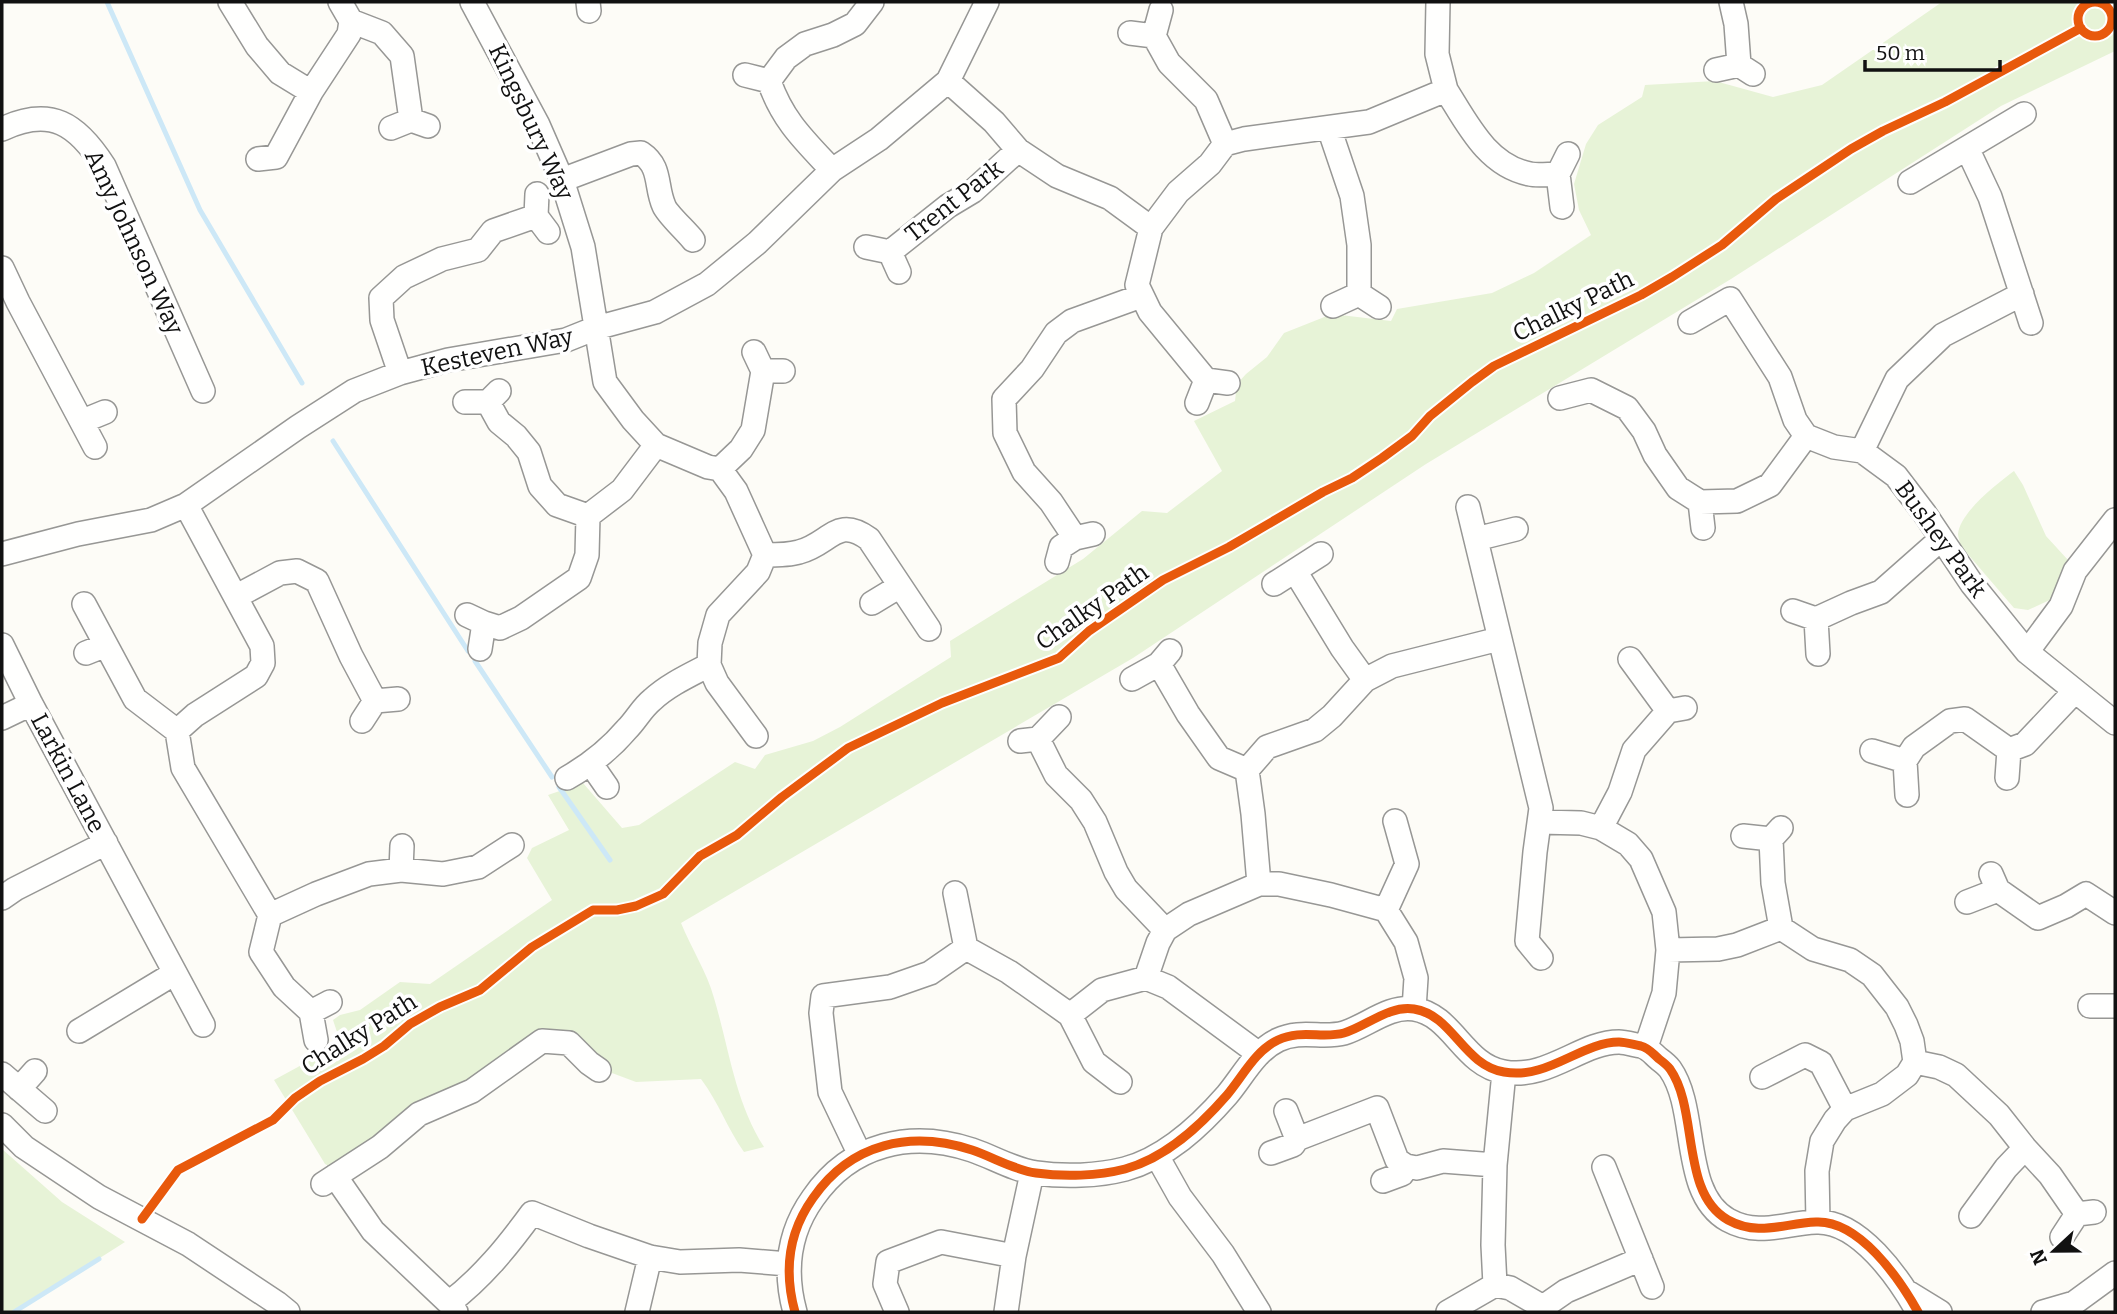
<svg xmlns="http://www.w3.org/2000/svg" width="2117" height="1314" font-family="Bitter,serif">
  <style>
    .green { fill: #e7f3d7 }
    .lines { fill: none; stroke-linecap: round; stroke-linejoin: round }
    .stream { stroke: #cde8f7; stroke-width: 5 }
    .minor-casing { stroke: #979795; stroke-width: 26 }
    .minor { stroke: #fffffe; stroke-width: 23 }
    .cycleway-casing { stroke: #fff; stroke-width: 13 }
    .cycleway { stroke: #e8590c; stroke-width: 9 }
    .labels { text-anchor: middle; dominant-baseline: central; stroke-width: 7; stroke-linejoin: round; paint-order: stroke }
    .street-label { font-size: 24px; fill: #111; stroke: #fff }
  </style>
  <rect width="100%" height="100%" fill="#fdfcf7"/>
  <!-- green -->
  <path class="green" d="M1942,2H2115V51L2001,106L1731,279L1426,464L1133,658L681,923C691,948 707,972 714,998C729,1048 735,1102 764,1147L744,1152C727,1128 719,1103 701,1079L636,1082L604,1070L540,1038L335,1169L325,1164L274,1080L331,1049L338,1035L333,1020L340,1015L360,1010L400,982L430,984L552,900L527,858L532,848L569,830L548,795L583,783L622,828L639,825L735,762L755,769L765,755L813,741L840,727L951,657L950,641L1083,559L1142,511L1167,513L1222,471L1194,421L1235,401L1237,384L1246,374L1267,357L1284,333L1332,314L1391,321L1397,309L1492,293L1534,273L1591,235L1579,210L1574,184L1586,144L1598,125L1642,97L1645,85L1715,81L1773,97L1822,85Z
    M2014,471L2023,485L2046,536L2068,560L2054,598L2028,610L2014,608L1960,545C1960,541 1958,537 1958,534C1960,512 1998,483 2014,471Z
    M2,1149L62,1202L125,1242L15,1312H2Z"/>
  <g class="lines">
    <!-- stream -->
    <path class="stream" d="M107,2L200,210L302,383
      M333,441L468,651
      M475,661L552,777
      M559,787L610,860
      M14,1312L99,1259"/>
    <defs>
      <path id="minor" d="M230,2L257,46L280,73L311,92
        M472,2L538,125L562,180L583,247L605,382L633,420L656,445L708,467L720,469L736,491L765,555
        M588,2L589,11
        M1731,2L1736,24L1739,65
        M351,21L382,33L402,56L411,120
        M1130,33L1154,36L1161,10
        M1154,36L1169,63L1206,100L1225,144
        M1716,70L1739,65L1753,74
        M745,75L769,81
        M948,81L994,122L1018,150L1057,176L1110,198L1151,228
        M1446,90C1467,123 1487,166 1530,174C1538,176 1549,174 1558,174L1568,154
        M391,128L411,120L428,126
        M1329,128L1352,196L1359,245V294
        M2,129C51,106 77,124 104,166L203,391
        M1967,148L1990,197L2031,323
        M258,159L276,157L311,92L349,34L351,21L340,2
        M832,170C804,140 783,121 769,81L786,58L805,44L833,35L855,24L872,2
        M1558,174L1562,207
        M562,180L631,154L641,153C662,167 655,186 664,206C667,214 686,231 693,240
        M1910,182L2024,114
        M537,194L536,216L548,232
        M866,247L890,252L899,272
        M890,252L948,206L973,191L1018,150
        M2,268L18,302L95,447
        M1333,306L1359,294L1379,307
        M1690,322L1730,299L1780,377L1795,420L1806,436L1834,447L1862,451L1896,476L1925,514L1972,584L2027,652L2115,723
        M754,352L763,371H783
        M400,373L382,320L381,298L404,277L442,259L478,250L493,231L536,216
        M1206,380L1150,312L1137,285L1151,228L1178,192L1210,164L1225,144L1244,139L1369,122L1446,90L1437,54L1438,2
        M1560,398L1591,390L1627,408L1644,431L1655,455L1678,488L1700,502L1737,501L1770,485L1806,436
        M465,402H488L499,391
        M488,402L499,422L516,436L529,452L540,486L557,505L588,516
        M1197,403L1206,380L1228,383
        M83,421L105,412
        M1862,451L1897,379L1943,335L2022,294
        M720,469L741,449L753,430L763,371
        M1700,502L1703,528
        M186,505L262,646L263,663L256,676L195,715L177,731L183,768L270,915
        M1468,507L1541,808L1535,852L1527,941L1541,958
        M1075,538L1051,502L1024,472L1005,433L1004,399L1032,369L1056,333L1072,321L1141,296
        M1476,539L1516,529
        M2,554L78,534L151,520L186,505L298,427L354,391L400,373L448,360L566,340L596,328L655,312L707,284L757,243L832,170L879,139L948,81L987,2
        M765,555C776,555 789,555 799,552C830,544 837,515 869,539L929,629
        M1057,562L1061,547L1075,538L1093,534
        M1295,571L1342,648L1365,680
        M1274,584L1321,554
        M237,596L280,573L297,571L317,581L351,656L375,701
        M872,603L900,586
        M84,604L135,699L177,731
        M1793,611L1816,619
        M467,615L484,623L500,628L521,618L579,578L587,555L588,516L622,490L656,445
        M2,645L31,704L203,1025
        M480,649L484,623
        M2027,652L2061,606L2075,571L2115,520
        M86,653L106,645
        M1818,654L1816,619L1851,603L1881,592L1941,539
        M1630,659L1668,711
        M1159,664L1188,714L1219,758L1247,770L1253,814L1259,884
        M1132,679L1159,664L1170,651
        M2,718L31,704
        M362,721L375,701L398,699
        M756,736L717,683L709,665L710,643L718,615L758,572L765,555
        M1038,739L1056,775L1081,800L1095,822L1116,872L1126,889L1165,930
        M1020,741L1038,739L1059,717
        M1872,751L1905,761L1914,747L1950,721L1965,719L2009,750L2025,744L2075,691
        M1905,761L1907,795
        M591,764L607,787
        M1247,770L1267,747L1315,730L1332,716L1365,680L1392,666L1499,639
        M567,778C590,765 610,749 627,729C636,720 642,708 652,700C668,685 690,675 709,665
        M2007,778L2009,750
        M1540,822L1581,823L1601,828L1628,844L1641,859L1664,912L1668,950L1664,993L1646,1047
        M1601,828L1620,792L1634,750L1668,711L1685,708
        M1743,836L1771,839L1781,828
        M1771,839L1773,883L1781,928
        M401,870L402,846
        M1991,874L1998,890L2038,918L2066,906L2086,894L2115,913
        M955,893L966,948
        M2,898L15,889L106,843
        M1967,902L1998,890
        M1386,910L1407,864L1395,821
        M1668,950L1718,949L1737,945L1781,928L1813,949L1850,960L1872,975L1897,1007L1906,1025L1912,1041L1915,1062L1907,1075L1882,1094L1845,1109L1835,1120L1822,1141L1817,1171L1818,1222
        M1146,978L1158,943L1165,930L1189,914L1259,884H1279L1331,895L1386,910L1406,942L1416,978L1414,1009
        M2090,1006H2115
        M311,1012L284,987L261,952L270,915L316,894L369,874L401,870L443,874L478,867L512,845
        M1070,1015L1102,990L1146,978L1168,987L1259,1054
        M79,1031L175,973
        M316,1040L311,1012L330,1002
        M1915,1062L1939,1067L1956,1075L1999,1115L2025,1148L2006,1168L1971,1216
        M2,1074L45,1111
        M1762,1077L1805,1055L1821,1063L1845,1109
        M19,1089L35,1071
        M1286,1111L1297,1139
        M2,1125L24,1147L99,1197L188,1244L277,1303L288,1312
        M2025,1148L2050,1175L2077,1214
        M1271,1153L1293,1145L1297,1139L1377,1108L1397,1160L1406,1166
        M860,1155L830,1092L821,1013L823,996L890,987L930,973L966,948L1009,972L1070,1015L1094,1062L1120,1082
        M1157,1156L1180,1197L1223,1254L1259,1312
        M1604,1167L1652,1287
        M335,1176L373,1231L449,1303L456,1312
        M1383,1181L1402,1174L1406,1166L1417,1168L1443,1161L1495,1165
        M323,1184L380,1147L419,1114L472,1091L542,1041L569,1043L589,1063L599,1070
        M2062,1237L2077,1214L2094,1212
        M1495,1285L1510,1288L1543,1307
        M1909,1293L1940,1312
        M449,1303C483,1277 507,1247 532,1213L589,1236L650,1257L680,1262L739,1260L788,1264
        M1543,1307L1566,1291L1641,1259
        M637,1312L650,1257
        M795,1312C784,1272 788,1233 813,1198C851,1143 911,1130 972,1150C993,1157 1014,1170 1036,1173C1064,1177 1098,1176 1125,1169C1166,1158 1200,1126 1227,1095C1243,1076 1255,1051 1278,1040C1301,1029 1323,1039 1344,1033C1367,1026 1389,1005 1414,1009C1453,1015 1463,1065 1504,1072C1548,1080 1581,1042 1619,1042C1625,1042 1635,1045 1641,1046C1649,1048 1653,1054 1659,1059C1663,1062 1667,1065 1670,1069C1699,1110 1680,1193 1728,1220C1759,1237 1784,1223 1816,1222C1859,1220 1899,1278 1918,1312
        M897,1312L885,1284L888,1262L941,1242L1014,1256
        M1006,1312L1014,1256L1032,1173
        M1448,1312L1495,1285L1493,1245L1495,1165L1504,1072
        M2043,1312L2074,1303
        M2067,1312L2074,1303L2115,1273"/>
    </defs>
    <!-- minor casing -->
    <use href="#minor" class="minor-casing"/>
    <!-- minor -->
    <use href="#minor" class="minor"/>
    <defs>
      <path id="cycleway" d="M2078 19a17 17 0 1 1 34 0a17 17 0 1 1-34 0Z
        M142,1219L178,1170L273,1120L295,1098L320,1081L363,1059L384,1046L410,1024L440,1007L480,990L532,947L593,910H617L636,906L663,894L700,856L737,835L782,797L848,748L942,703L1059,658L1089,631L1163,580L1229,547L1323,492L1352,478L1382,458L1412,436L1430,416L1472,382L1494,366L1641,295L1672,277L1722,245L1776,199L1851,149L1883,131L1945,102L2081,28
        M795,1312C784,1272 788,1233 813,1198C851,1143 911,1130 972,1150C993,1157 1014,1170 1036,1173C1064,1177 1098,1176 1125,1169C1166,1158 1200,1126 1227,1095C1243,1076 1255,1051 1278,1040C1301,1029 1323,1039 1344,1033C1367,1026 1389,1005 1414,1009C1453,1015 1463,1065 1504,1072C1548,1080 1581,1042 1619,1042C1625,1042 1635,1045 1641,1046C1649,1048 1653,1054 1659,1059C1663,1062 1667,1065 1670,1069C1699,1110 1680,1193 1728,1220C1759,1237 1784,1223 1816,1222C1859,1220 1899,1278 1918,1312"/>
    </defs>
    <!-- cycleway casing -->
    <use href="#cycleway" class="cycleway-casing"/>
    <!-- cycleway -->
    <use href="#cycleway" class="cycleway"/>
  </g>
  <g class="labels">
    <!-- street labels -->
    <g class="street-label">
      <text transform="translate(531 122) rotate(65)">Kingsbury Way</text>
      <text transform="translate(954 201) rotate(-38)">Trent Park</text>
      <text transform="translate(134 242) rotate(65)">Amy Johnson Way</text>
      <text transform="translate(1573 306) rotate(-26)">Chalky Path</text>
      <text transform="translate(497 352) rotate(-12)">Kesteven Way</text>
      <text transform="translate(1941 539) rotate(54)">Bushey Park</text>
      <text transform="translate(1092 607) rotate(-35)">Chalky Path</text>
      <text transform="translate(68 773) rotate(62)">Larkin Lane</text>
      <text transform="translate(359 1034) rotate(-32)">Chalky Path</text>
    </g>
  </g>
  <!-- border -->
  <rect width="2117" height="1314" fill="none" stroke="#111111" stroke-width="7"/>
  <!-- north arrow -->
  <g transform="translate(2054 1251) rotate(248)" stroke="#ffffff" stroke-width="5" paint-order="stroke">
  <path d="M0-5L12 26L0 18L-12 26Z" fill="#111111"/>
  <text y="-10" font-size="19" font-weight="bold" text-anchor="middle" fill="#111111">N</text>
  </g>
  <!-- scale -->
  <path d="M1865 60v10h135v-10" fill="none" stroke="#111111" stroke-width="3.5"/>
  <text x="1876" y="60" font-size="21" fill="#111111" stroke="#ffffff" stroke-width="5" paint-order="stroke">50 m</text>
</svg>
